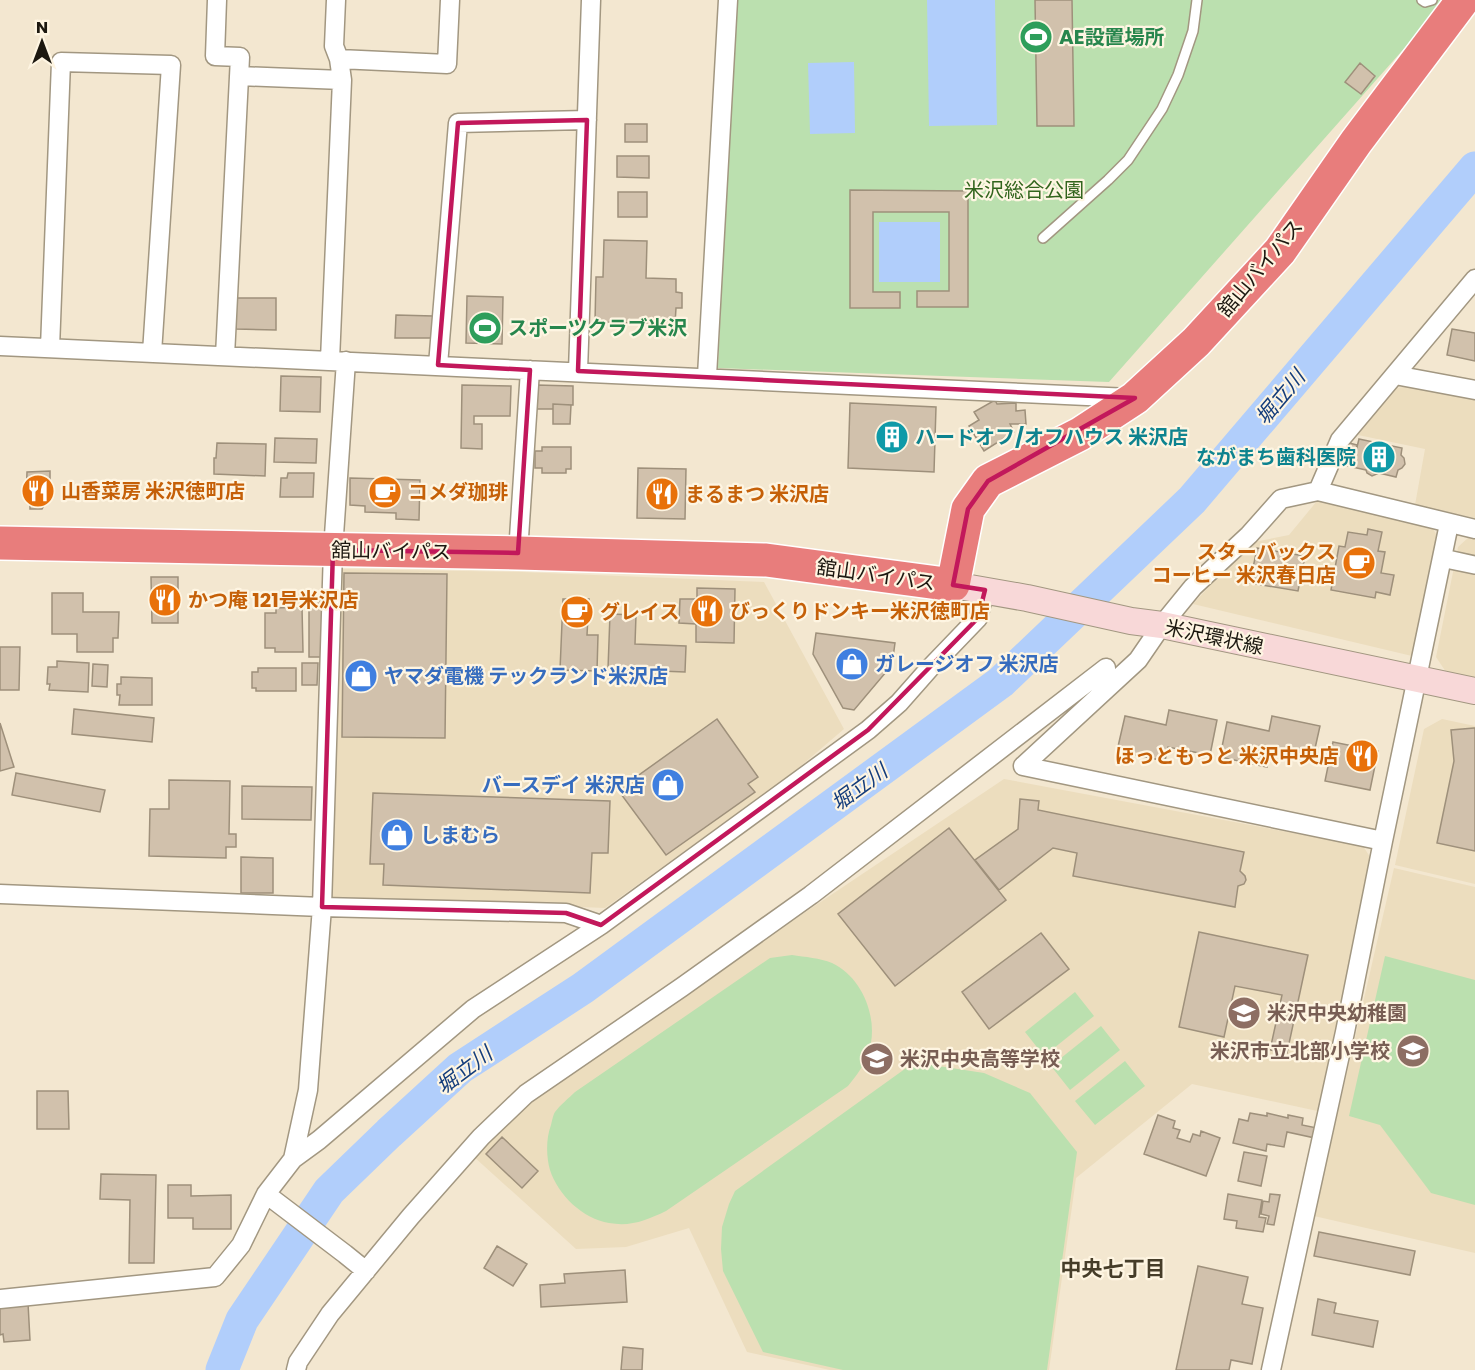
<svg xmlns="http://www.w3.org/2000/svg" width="1475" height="1370" font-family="Poppins,'Noto Sans JP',sans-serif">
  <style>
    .built { fill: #ecddbe }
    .green { fill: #bbe0af }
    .water { fill: #b1cefb }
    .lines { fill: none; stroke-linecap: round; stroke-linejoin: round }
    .river { stroke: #b1cefb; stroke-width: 33 }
    .building { fill: #d1c1ac; stroke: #9e907b; stroke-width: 1.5 }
    .lane-casing { stroke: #a29781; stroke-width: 12 }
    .street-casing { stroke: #a29781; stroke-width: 21 }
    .secondary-casing { stroke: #a29781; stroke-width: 28 }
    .highway-casing { stroke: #fff; stroke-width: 36 }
    .lane { stroke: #fff; stroke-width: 9 }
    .street { stroke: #fff; stroke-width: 18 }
    .secondary { stroke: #f8d8d8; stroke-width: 26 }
    .highway { stroke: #e87d7c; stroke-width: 33 }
    .marked { fill: none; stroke: #c2185b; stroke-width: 4.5; stroke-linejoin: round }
    .labels { text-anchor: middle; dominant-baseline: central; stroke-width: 4.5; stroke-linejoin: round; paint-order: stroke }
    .leisure-label { font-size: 20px; font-weight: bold; fill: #27864d; stroke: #fef5e2; text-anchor: start }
    .park-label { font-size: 20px; fill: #32651d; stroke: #fef5e2 }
    .street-label { font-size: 20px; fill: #1c1810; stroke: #fef5e2 }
    .culture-label { font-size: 20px; font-weight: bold; fill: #0d838f; stroke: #fef5e2; text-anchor: start }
    .food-label { font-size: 20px; font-weight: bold; fill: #c56008; stroke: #fef5e2; text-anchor: start }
    .shop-label { font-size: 20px; font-weight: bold; fill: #366cbe; stroke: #fef5e2; text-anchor: start }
    .education-label { font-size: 20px; font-weight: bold; fill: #785e54; stroke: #fef5e2; text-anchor: start }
    .water-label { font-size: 21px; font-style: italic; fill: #143d7c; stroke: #fef5e2 }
    .neighbourhood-label { font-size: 21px; font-weight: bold; fill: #463d29; stroke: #fef5e2 }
  </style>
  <rect width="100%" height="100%" fill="#f3e7d0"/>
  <!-- built -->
  <path class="built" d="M1409,386L1475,400V518L1415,505L1425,449L1358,435L1396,388Z
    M1317,501L1432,527L1440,541L1412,656L1193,604L1249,543L1289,535Z
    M1470,536L1475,537V680L1448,675L1436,657L1458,547Z
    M338,569L522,572L764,582L844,729L788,777L605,908L330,897Z
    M1442,719L1475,726V884L1395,865L1424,729Z
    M1004,779L1363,846L1372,860L1322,1112L1192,1084L1076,1178L1049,1370H830L747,1352L689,1228L626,1247L576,1249L473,1156L527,1099Z
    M1394,868L1475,887V1253L1314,1216Z"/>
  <!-- green -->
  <path class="green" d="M735,0H1447L1109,382L718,368Z
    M792,955C805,957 820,958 832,963C864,978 880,1022 868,1054C864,1066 856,1076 848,1086L666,1211C647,1220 631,1227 609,1223C583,1219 558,1195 550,1170C546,1156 546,1138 551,1125C552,1121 553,1115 555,1112C560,1105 569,1098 575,1092L770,958Z
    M1385,956L1475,980V1205L1431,1193L1380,1125L1349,1116Z
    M1075,992L1094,1016L1044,1056L1025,1032Z
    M1101,1026L1120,1050L1070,1090L1051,1066Z
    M1125,1061L1145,1086L1095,1125L1075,1101Z
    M932,1065L984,1073L1030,1093L1077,1152L1047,1370H843L763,1352L723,1271L721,1249L722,1227L729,1204L735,1191L909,1066Z"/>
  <!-- water -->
  <path class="water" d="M927,0H995L997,125L929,126Z
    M854,62L855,133L810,134L808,63Z
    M879,222H940V282H879Z"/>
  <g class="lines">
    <!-- river -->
    <path class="river" d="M222,1370L242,1320L329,1191L389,1133L460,1068L583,988L1001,682L1192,500L1475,168"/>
  </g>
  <!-- building -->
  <path class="building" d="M1035,0H1072L1074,126H1037Z
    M1360,63L1375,76L1361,94L1345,82Z
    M625,124H647V142H625Z
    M617,156H649V178L617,177Z
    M850,190L968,191V307H917V291H949V212H873V292H900V308H850Z
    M618,192H647V217H618Z
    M604,240L647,241L646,278L676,279V292L682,293V308H676L675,324L595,322L596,277H603Z
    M467,296L503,297L502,344L466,343Z
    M236,298H276V330L236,329Z
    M396,315L433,316V338H395Z
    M1452,329L1475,333V361L1447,355Z
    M281,376L321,377L320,412L280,411Z
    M462,385L511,386L510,416H474V424H482V449L461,448Z
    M536,385L573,386V405L553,404V409H536Z
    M995,400L997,404L1016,403V411L1025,410L1026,424H1010L1014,432L984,451L969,426L979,420L974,412Z
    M850,403L936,407L934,472L848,468Z
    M553,404L571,405L570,424H553Z
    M275,438L317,439L316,463L274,462Z
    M1359,439L1402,448L1401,455L1404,458L1405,464L1402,468L1398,470L1396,477L1379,473L1372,476L1367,473L1366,470L1352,467Z
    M1346,442L1357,445L1352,467L1341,464Z
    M217,443L266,444L265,476L214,474V458H216Z
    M542,447H571V469H566V473H542V468H535V451H542Z
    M638,468L686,469L685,519L637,518Z
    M50,471V495L42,509H30V499H26L27,472Z
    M288,473H314L313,497H280L281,478H287Z
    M350,478L420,480L419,520L396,519V513L365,512V506L350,505Z
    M1368,529L1382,532L1378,551L1385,552L1381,573L1394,575L1390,595L1376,592L1375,598L1331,590L1339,546L1345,547L1348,532L1367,535Z
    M1257,548L1305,556L1298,591L1250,583Z
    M344,573L447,574L445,738L342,737Z
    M151,577H178V623H152Z
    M697,588L735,589L734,643L696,642V624L679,623L680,599H697Z
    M52,593H83V612H119L118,638H113V652H77V634H52Z
    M563,599H589L587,635H598L597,671L560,670Z
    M309,601H323V657H309Z
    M302,607L303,652H275V648H265V613H276V608Z
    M610,614L636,615L635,644L686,646L685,672L608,669Z
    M816,633L895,643L892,665L854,710L843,708L813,654Z
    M0,647H20L19,690H0Z
    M57,661L89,663L88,692L49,690L50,684H47L48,667H57Z
    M302,663H318L317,685H302Z
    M93,664L108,665L107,687L92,686Z
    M258,668H296V691H256V688H252V672H258Z
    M121,677L152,678V705H119L120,695H117V684H121Z
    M74,709L154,718L152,742L72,734Z
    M1169,710L1217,720L1210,755L1168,747L1165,761L1117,751L1125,716L1166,725Z
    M1272,716L1320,726L1312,762L1270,753L1267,767L1220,757L1227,722L1269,731Z
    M717,719L758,777L748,784L755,792L666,855L618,790Z
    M0,723L14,767L0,771Z
    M1474,728H1475V851L1437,843L1454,761L1451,730Z
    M1333,742L1378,751L1370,790L1325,781Z
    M16,773L105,790L100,812L12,795Z
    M169,780L230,781L229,834H236V847H226V858L149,856L150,809H169Z
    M242,786L312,787L311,820L242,819Z
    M373,793L610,801L608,853H592L590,893L383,885L384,864H370Z
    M1020,799L1039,801L1038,810L1244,852L1240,871L1245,876L1246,880L1244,884L1238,886L1235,907L1073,876L1077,853L1053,848L999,890L975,860L1018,829Z
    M949,828L1006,900L895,986L838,914Z
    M241,857L273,858V893H241Z
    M1199,932L1308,955L1287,1053L1270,1050L1282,995L1235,986L1224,1037L1179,1027Z
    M1041,933L1069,969L989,1029L962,992Z
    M37,1091H68L69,1129H37Z
    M1250,1113L1267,1116V1113L1288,1118V1115L1303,1118L1302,1125L1317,1128L1315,1138L1287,1132L1284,1147L1267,1144L1266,1151L1233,1143L1239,1119L1248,1121Z
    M1158,1115L1175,1121L1173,1128L1180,1130L1177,1138L1190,1142L1193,1134L1200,1136L1201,1131L1220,1138L1206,1176L1144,1154Z
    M502,1137L538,1171L522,1188L486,1154Z
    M1244,1152L1267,1156L1261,1186L1238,1181Z
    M101,1174L156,1175L154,1263H129L130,1200L100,1199Z
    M168,1185H191V1196L231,1195V1229H193V1218H168Z
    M1228,1194L1262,1200L1259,1217L1266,1218L1263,1232L1236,1228L1237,1221L1224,1219Z
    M1270,1194L1280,1195L1274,1225L1267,1224L1269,1216L1261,1214L1263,1201L1269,1202Z
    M1319,1232L1415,1251L1410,1275L1314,1256Z
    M497,1246L527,1264L513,1286L484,1268Z
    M1198,1266L1248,1277L1242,1304L1263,1308L1252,1364L1231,1360L1229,1370H1176Z
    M625,1270L627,1302L541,1307L540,1285L565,1283L564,1274Z
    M1318,1299L1336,1303L1334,1313L1378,1321L1373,1347L1312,1335Z
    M28,1303L30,1340L4,1342L3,1334L0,1335V1305Z
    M623,1347L643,1349L642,1370H621Z"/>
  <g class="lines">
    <defs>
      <path id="lane" d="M1422,0L1425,2L1432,0
        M1043,238L1108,180L1128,160L1162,109L1178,75L1193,31L1197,0
        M1443,554L1475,561
        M1441,562L1475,569"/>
      <path id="street" d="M217,0L215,56L240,57L225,356
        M339,59L447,64L450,0
        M239,76L342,80
        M0,346C377,362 754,379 1130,398
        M50,348L61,62L171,65L152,353
        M330,360L342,80L339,59L334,46L336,0
        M438,365L458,123L587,120
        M578,371L591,0
        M1395,375L1475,390
        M707,376L728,0
        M1318,491L1340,440L1475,279
        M518,553L530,370
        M1023,766L1138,660L1162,625L1193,587L1249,535L1281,499L1318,491L1475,529
        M1023,766L1383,841
        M0,894L322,907L566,913L601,925
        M293,1159L308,1090L322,907L333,550L346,361
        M266,1194L345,1254L366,1271
        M0,1299L215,1277L241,1245L266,1194L293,1159L319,1140L473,1009L601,925L868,730L899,703L929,669L978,618L985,590
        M296,1370L298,1362L330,1314L411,1216L481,1137L526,1094L682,987L811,895L1106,668
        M1271,1370L1345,1032L1383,841L1449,524"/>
      <path id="secondary" d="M953,585L1027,598L1131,621L1162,625L1475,691"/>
      <path id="highway" d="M0,543L518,553L766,560L953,585L968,509L988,481L1080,434L1135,398L1196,342L1280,251L1356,142L1463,0"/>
    </defs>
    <!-- lane casing -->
    <use href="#lane" class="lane-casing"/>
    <!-- street casing -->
    <use href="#street" class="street-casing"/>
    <!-- secondary casing -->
    <use href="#secondary" class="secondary-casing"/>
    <!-- highway casing -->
    <use href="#highway" class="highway-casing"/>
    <!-- lane -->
    <use href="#lane" class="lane"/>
    <!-- street -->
    <use href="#street" class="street"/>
    <!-- secondary -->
    <use href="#secondary" class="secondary"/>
    <!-- highway -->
    <use href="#highway" class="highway"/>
  </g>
  <!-- marked area -->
  <path class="marked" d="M587,120L578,371L1135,398L988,481L968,509L953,585L985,590L978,618L868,730L601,925L566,913L322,907L333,550L518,553L530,370L438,365L458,123Z"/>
  <!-- icons -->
  <defs>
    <symbol id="stadium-disc" viewBox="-11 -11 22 22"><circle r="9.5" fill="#2e9e5b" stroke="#fef5e2"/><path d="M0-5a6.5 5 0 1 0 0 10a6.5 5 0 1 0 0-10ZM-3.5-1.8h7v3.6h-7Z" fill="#fff"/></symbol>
    <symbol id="building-disc" viewBox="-11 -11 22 22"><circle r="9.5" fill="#0f9aa8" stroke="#fef5e2"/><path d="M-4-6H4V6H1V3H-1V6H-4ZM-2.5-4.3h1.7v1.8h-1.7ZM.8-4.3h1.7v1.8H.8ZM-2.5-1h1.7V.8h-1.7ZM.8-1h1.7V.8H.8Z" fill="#fff"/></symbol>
    <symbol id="restaurant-disc" viewBox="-11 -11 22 22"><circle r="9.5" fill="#e8710a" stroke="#fef5e2"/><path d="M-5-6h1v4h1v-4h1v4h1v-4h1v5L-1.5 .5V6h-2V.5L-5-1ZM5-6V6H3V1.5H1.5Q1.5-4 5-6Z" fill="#fff"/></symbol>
    <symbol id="cafe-disc" viewBox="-11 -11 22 22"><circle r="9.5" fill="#e8710a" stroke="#fef5e2"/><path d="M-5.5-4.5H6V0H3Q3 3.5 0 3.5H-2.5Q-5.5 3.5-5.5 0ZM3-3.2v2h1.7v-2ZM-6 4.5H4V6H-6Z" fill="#fff"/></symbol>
    <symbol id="shop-disc" viewBox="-11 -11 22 22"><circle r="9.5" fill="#3f7fe0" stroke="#fef5e2"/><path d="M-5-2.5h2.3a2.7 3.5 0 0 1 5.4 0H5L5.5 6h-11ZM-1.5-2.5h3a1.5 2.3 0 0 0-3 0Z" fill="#fff"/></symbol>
    <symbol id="school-disc" viewBox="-11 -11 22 22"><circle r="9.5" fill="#8d6e63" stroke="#fef5e2"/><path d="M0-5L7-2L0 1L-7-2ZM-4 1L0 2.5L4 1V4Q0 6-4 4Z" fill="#fff"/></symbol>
  </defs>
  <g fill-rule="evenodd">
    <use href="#stadium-disc" x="1017" y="18" width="38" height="38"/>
    <use href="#stadium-disc" x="466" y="309" width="38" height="38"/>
    <use href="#building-disc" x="873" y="418" width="38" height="38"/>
    <use href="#building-disc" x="1360" y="438" width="38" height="38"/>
    <use href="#restaurant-disc" x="19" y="472" width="38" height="38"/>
    <use href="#cafe-disc" x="366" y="473" width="38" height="38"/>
    <use href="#restaurant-disc" x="643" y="475" width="38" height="38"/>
    <use href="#cafe-disc" x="1340" y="544" width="38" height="38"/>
    <use href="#restaurant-disc" x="146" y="581" width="38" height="38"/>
    <use href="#restaurant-disc" x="688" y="592" width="38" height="38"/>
    <use href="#cafe-disc" x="558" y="593" width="38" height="38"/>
    <use href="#shop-disc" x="833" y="645" width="38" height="38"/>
    <use href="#shop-disc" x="342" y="657" width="38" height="38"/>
    <use href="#restaurant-disc" x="1343" y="737" width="38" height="38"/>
    <use href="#shop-disc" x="649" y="766" width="38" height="38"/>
    <use href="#shop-disc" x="378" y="816" width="38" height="38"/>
    <use href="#school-disc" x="1225" y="994" width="38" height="38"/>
    <use href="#school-disc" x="1394" y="1032" width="38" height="38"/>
    <use href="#school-disc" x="858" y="1040" width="38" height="38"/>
  </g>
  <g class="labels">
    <!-- leisure labels -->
    <g class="leisure-label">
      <text x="1059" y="37">AE設置場所</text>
      <text x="508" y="328">スポーツクラブ米沢</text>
    </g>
    <!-- park labels -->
    <g class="park-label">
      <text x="1024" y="190">米沢総合公園</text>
    </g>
    <!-- street labels -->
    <g class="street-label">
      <text transform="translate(1260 268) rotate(-50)">舘山バイパス</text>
      <text transform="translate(391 551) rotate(1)">舘山バイパス</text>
      <text transform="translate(876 575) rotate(8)">舘山バイパス</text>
      <text transform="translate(1214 637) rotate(12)">米沢環状線</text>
    </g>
    <!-- culture labels -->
    <g class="culture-label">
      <text x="915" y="437">ハードオフ/オフハウス 米沢店</text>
      <text x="1356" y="457" text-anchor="end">ながまち歯科医院</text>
    </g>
    <!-- food labels -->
    <g class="food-label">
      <text x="61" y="491">山香菜房 米沢徳町店</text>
      <text x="408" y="492">コメダ珈琲</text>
      <text x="685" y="494">まるまつ 米沢店</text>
      <text x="1336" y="552" text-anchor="end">スターバックス<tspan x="1336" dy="23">コーヒー 米沢春日店</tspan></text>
      <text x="188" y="600">かつ庵 121号米沢店</text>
      <text x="730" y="611">びっくりドンキー米沢徳町店</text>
      <text x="600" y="612">グレイス</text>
      <text x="1339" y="756" text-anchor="end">ほっともっと 米沢中央店</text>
    </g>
    <!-- shop labels -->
    <g class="shop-label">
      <text x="875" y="664">ガレージオフ 米沢店</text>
      <text x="384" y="676">ヤマダ電機 テックランド米沢店</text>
      <text x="645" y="785" text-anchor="end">バースデイ 米沢店</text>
      <text x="420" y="835">しまむら</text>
    </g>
    <!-- education labels -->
    <g class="education-label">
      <text x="1267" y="1013">米沢中央幼稚園</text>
      <text x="1390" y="1051" text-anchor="end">米沢市立北部小学校</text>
      <text x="900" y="1059">米沢中央高等学校</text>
    </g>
    <!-- water labels -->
    <g class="water-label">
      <text transform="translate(1280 397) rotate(-50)">堀立川</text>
      <text transform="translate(859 787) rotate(-36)">堀立川</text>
      <text transform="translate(464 1070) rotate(-37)">堀立川</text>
    </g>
    <!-- neighbourhood labels -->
    <g class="neighbourhood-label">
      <text x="1113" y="1268">中央七丁目</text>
    </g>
  </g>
  <!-- north arrow -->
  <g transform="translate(42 42)" stroke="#fef5e2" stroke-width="4.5" paint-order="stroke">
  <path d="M0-4.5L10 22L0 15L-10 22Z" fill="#1c1810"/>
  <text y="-9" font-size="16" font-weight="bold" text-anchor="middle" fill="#1c1810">N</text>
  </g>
</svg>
